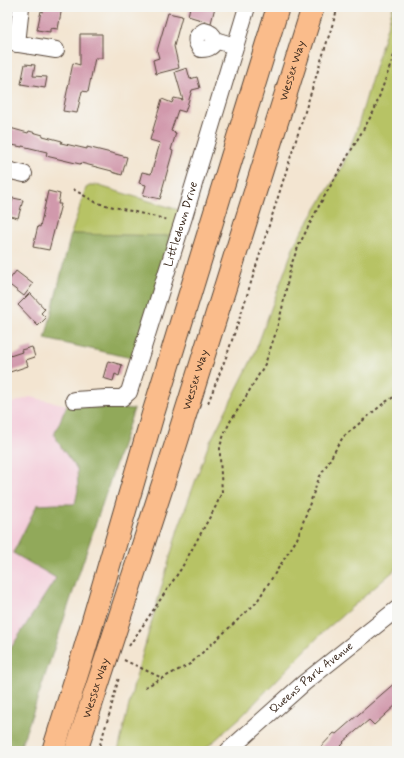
<svg xmlns="http://www.w3.org/2000/svg" width="404" height="758" font-family="Mynerve,sans-serif">
  <style>
    .built { fill: #f4cfdc }
    .green { fill: #b7c365; stroke: #797642 }
    .forest { fill: #91a95a; stroke: #666a3c }
    .building { fill: #d199ac }
    .lines { fill: none; stroke-linecap: round; stroke-linejoin: round }
    .minor-casing { stroke: #574639; stroke-width: 18 }
    .highway-casing { stroke: #574639; stroke-width: 24 }
    .path { stroke: #574639; stroke-width: 2; stroke-dasharray: 3 3; stroke-linecap: butt }
    .minor { stroke: #fff; stroke-width: 16 }
    .highway { stroke: #fabc8b; stroke-width: 22 }
    .labels { text-anchor: middle; dominant-baseline: central; stroke-width: 3.5; stroke-linejoin: round; paint-order: stroke }
    .street-label { font-size: 12px; fill: #3b2a1e; stroke: #f6f6f2 }
  </style>
  <rect width="100%" height="100%" fill="#f6f6f2"/>
  <filter id="ink" filterUnits="userSpaceOnUse"><feTurbulence type="fractalNoise" baseFrequency=".025" numOctaves="2"/><feDisplacementMap in="SourceGraphic" scale="8" xChannelSelector="R" yChannelSelector="G"/><feConvolveMatrix kernelMatrix="1 2 1 2 8 2 1 2 1" color-interpolation-filters="sRGB"/></filter>
  <filter id="wash" filterUnits="userSpaceOnUse"><feTurbulence type="fractalNoise" baseFrequency=".012" numOctaves="4" result="noise"/><feDisplacementMap in="SourceGraphic" scale="16" xChannelSelector="R" yChannelSelector="G"/><feGaussianBlur stdDeviation="0.9" result="paint"/><feColorMatrix in="noise" values="0 0 0 0 0 0 0 0 0 0 0 0 0 0 0 0 0 1.4 0 .05"/><feComposite in="paint" operator="in"/></filter>
  <g filter="url(#wash)">
    <rect width="100%" height="100%" fill="#f3e5d1"/>
    <!-- built -->
    <path class="built" d="M30,397L67,405L134,409L35,706L19,751H7V405Z"/>
    <!-- green -->
    <path class="green" d="M393,7H397V568L322,633L243,715L203,751H118L134,684L178,529L208,446L254,355L295,243L342,167L356,132Z
      M91,185H96L179,210L172,236L71,234L86,188Z"/>
    <!-- forest -->
    <path class="forest" d="M71,234L172,236L136,359L45,339Z
      M67,405L134,409L35,706L19,751H7V654L56,578L13,553L37,505L56,504H75L78,490L77,469L63,450L54,435Z"/>
    <g id="blocks">
      <!-- building -->
      <path class="building" d="M44,7H62L58,29L50,28V32L37,30L41,11L43,12Z
        M190,7H215L211,23L188,16Z
        M168,13L182,16L174,46L179,68L156,74L153,60L159,58L157,51Z
        M80,34H102V58H95L88,92L82,91L77,113L63,111L73,63L80,65Z
        M25,64L35,65L33,76L47,77L45,88L21,84Z
        M187,68L190,79L197,77L200,88L192,90L185,112L178,110L171,131L176,133L171,150L173,151L162,190H163L160,199L143,195L146,185L139,183L142,172L151,174L160,143L150,140L162,99L172,103L174,98L183,100L175,72Z
        M10,128L28,133L29,131L43,135V136L62,141L61,143L87,149V147L127,157L122,175L112,172V171L81,163L80,164L46,156L47,152L22,146V147L7,144Z
        M48,191L60,194L58,204H61L49,250L33,247L38,226L40,227Z
        M13,198L23,200L18,218L7,215V201L12,202Z
        M16,271L33,284L24,296L7,283Z
        M30,293L45,309L41,313L46,318L38,326L18,305Z
        M32,347L35,357L26,360L28,366L7,373V357L22,352L21,350Z
        M108,361L122,365L119,376L115,374L113,381L103,378Z
        M397,681V704L374,725L369,720L343,742L344,743L336,751H317L334,733L336,734L352,720Z"/>
    </g>
  </g>
  <g filter="url(#ink)">
    <use href="#blocks" fill-opacity="0" stroke="#574639" stroke-width="1"/>
    <g class="lines">
      <defs>
        <g id="minor">
          <path d="M215,40C213,34 210,32 204,31C195,36 194,41 201,49C209,49 213,47 215,40L235,46"/>
          <path d="M7,42L56,50"/>
          <path d="M17,44L21,7"/>
          <path d="M7,170L24,174"/>
          <path id="s1" d="M74,400L106,398H122L129,392L184,217L247,7"/>
          <path id="s2" d="M228,751L304,683L397,609"/>
        </g>
        <g id="highway">
          <path d="M53,751L83,655L153,414L278,7"/>
          <path id="s3" d="M76,751L91,705L175,447L313,7"/>
        </g>
      </defs>
      <!-- minor casing -->
      <use href="#minor" class="minor-casing"/>
      <!-- highway casing -->
      <use href="#highway" class="highway-casing"/>
      <!-- path -->
      <path class="path" d="M73,189L97,203L169,220
        M208,403L228,352L242,311L338,7
        M129,646L181,569L216,506L222,492L220,458V446L225,432L231,420L241,405L265,364L275,335L282,309L291,265L299,245L320,204L374,111L397,47
        M124,660L162,678
        M145,687L190,664L256,603L297,539L319,478L343,437L384,403L397,395
        M98,751L110,712L119,677"/>
      <!-- minor -->
      <use href="#minor" class="minor"/>
      <!-- highway -->
      <use href="#highway" class="highway"/>
    </g>
  </g>
  <g class="labels">
    <!-- street labels -->
    <g class="street-label">
      <text stroke="none"><textPath href="#s3" startOffset="714">Wessex Way</textPath></text>
      <text stroke="none"><textPath href="#s1" startOffset="233">Littledown Drive</textPath></text>
      <text stroke="none"><textPath href="#s3" startOffset="390">Wessex Way</textPath></text>
      <text stroke="none"><textPath href="#s2" startOffset="111">Queens Park Avenue</textPath></text>
      <text stroke="none"><textPath href="#s3" startOffset="66">Wessex Way</textPath></text>
    </g>
  </g>
  <!-- margin -->
  <rect width="404" height="758" fill="none" stroke="#f6f6f2" stroke-width="24"/>
</svg>
